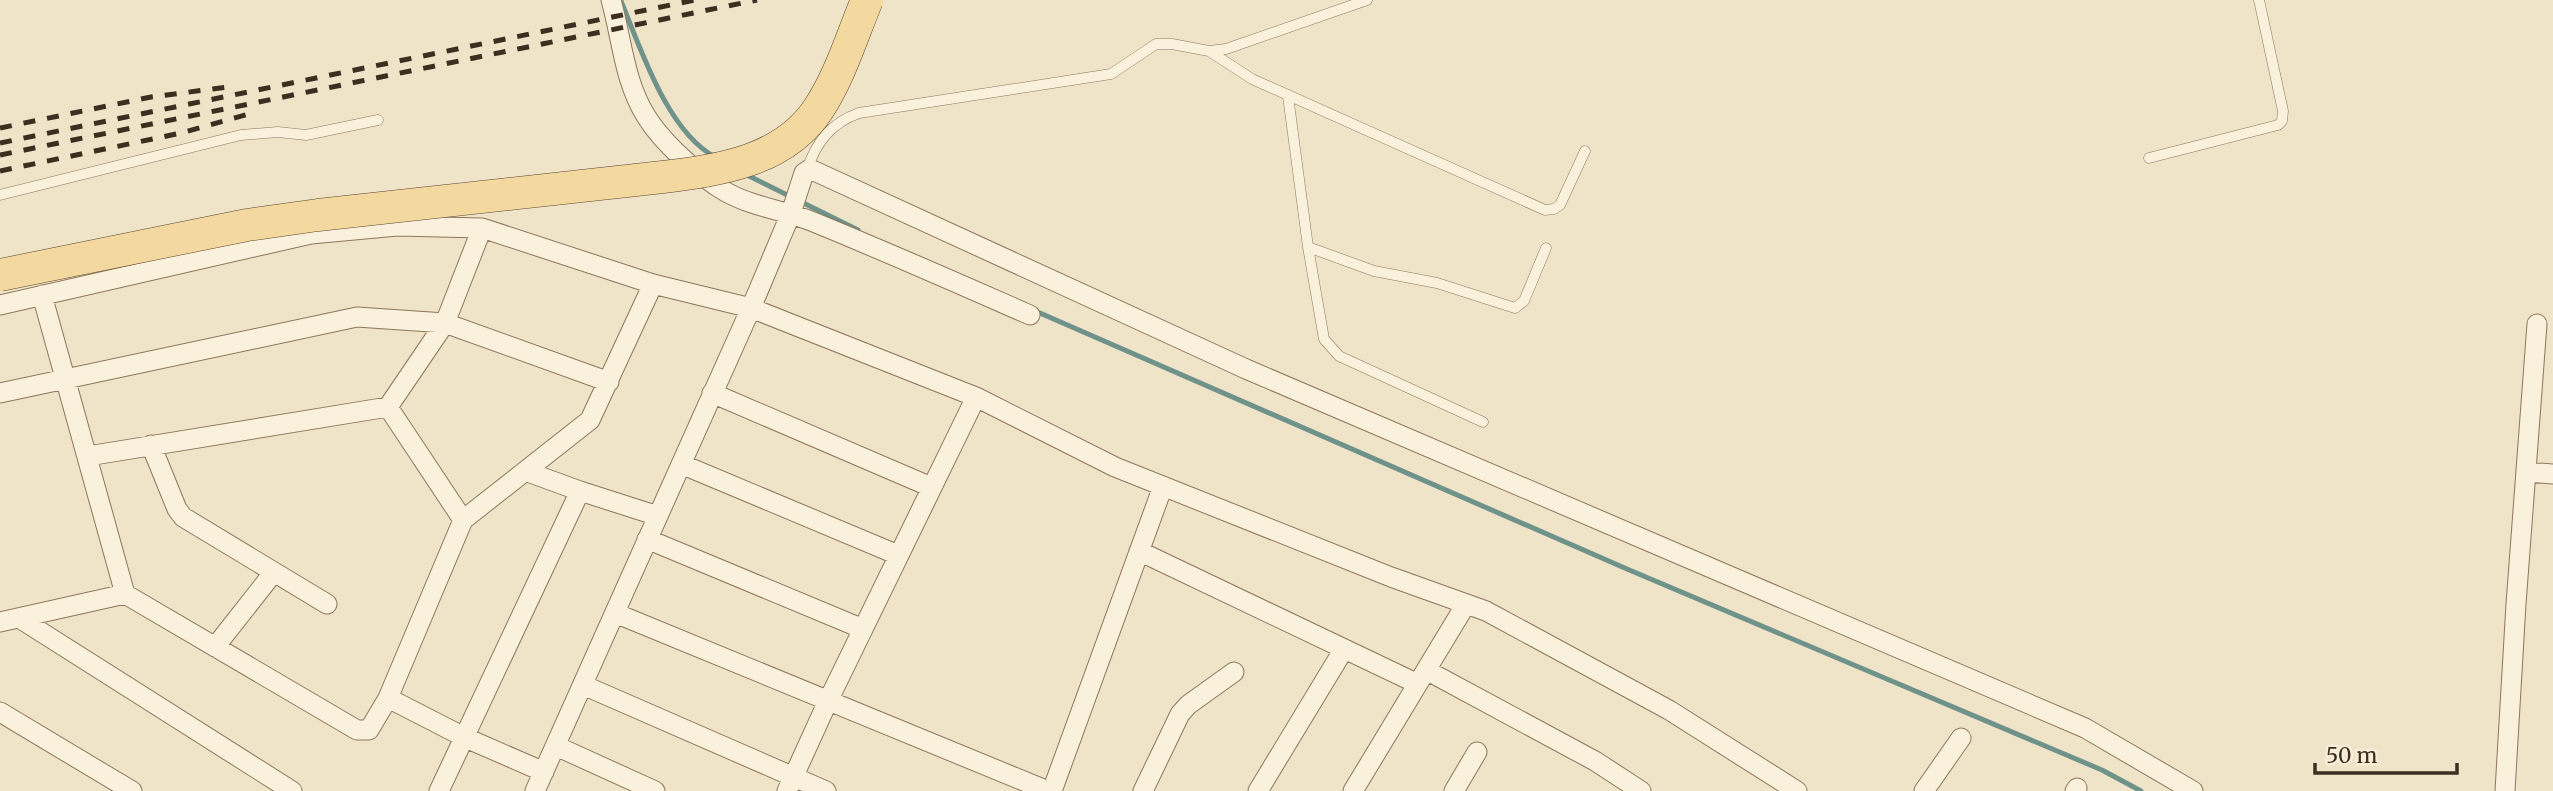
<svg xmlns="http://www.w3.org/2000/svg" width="2553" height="791" font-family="Merriweather,serif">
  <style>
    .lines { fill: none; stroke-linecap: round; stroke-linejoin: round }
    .stream { stroke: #6f938a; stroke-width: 5 }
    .lane-casing { stroke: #8d765c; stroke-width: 11 }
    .street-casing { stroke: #8d765c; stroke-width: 21 }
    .lane { stroke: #faf1dc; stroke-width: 10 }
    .street { stroke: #faf1dc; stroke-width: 19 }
    .rail { stroke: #3d2e20; stroke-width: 5; stroke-dasharray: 12 12; stroke-linecap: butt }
    .primary-bridge-casing { stroke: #5b4430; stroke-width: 33; stroke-linecap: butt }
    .primary-bridge { stroke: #f3d9a0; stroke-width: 32 }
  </style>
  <rect width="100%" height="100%" fill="#f0e4c8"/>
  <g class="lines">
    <!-- stream -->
    <path class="stream" d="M621,1C641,49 667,131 715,157
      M745,174L858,230
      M1033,310L1627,569L2102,770L2141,791"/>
    <defs>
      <path id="lane" d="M1209,51L1252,79L1545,210L1554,209L1560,205L1585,151
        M1288,96L1308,247L1324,339L1339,356L1483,422
        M2149,158L2278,125L2282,121L2283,111L2259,0
        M807,170C816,142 831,123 859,113L1111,74L1156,44H1172L1209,51L1226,49L1367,0
        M0,195L241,135L278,132L306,135L378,120
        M1308,247L1374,271L1437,283L1515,308L1524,301L1546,248"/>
      <path id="street" d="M611,0C622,39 624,81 646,116C661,141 700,177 726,192C753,207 783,210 811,221C885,251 957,283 1030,315
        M42,295L125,594
        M0,305L311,234L397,226L482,228L653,284L751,308L976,397L1115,467L1391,577L1486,611L1669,710L1797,791
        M0,393L357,317L445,323L609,382
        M712,393L931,487
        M388,407L463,520
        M151,445L177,509L183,517L327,604
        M88,456L388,407L445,323L482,228
        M681,464L898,555
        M2526,472L2553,474
        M580,491L658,516
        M647,539L863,629
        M1139,551L1418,684
        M615,613L1048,791
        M19,618L292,791
        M0,622L125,594L357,730H369L388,698L463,520L590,420L653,284
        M215,647L274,572
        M1426,670L1595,761L1641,791
        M583,685L826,791
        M388,698L466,738L544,772
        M0,712L132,791
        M556,746L655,791
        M439,791L580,491L525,471
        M535,791L751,308L791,213L804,173L810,169L1246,369L2085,728L2193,791
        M787,791L828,701L976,397
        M1052,791L1163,486
        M1143,791L1180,714L1188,705L1234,672
        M1258,791L1344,649
        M1353,791L1466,604
        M1454,791L1477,752
        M1924,791L1961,738
        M2075,791L2077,788
        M2505,791L2516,604L2537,324"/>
    </defs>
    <!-- lane casing -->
    <use href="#lane" class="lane-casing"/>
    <!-- street casing -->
    <use href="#street" class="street-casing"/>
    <!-- lane -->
    <use href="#lane" class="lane"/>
    <!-- street -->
    <use href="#street" class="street"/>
    <!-- rail -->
    <path class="rail" d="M0,128L151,97L228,87
      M0,143L695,0
      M0,155L757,0
      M0,171L181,133L256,112"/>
    <defs>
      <path id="primary-bridge" d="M0,275L247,225L318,215L663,177C720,170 785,161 819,108C840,76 852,36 867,0"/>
    </defs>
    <!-- primary-bridge casing -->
    <use href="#primary-bridge" class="primary-bridge-casing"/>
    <!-- primary-bridge -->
    <use href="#primary-bridge" class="primary-bridge"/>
  </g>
  <!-- scale -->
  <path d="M2315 763v10h142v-10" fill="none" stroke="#3d2e20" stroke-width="3.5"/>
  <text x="2326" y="763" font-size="21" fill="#3d2e20" stroke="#f7eed8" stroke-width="5" paint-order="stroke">50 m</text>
</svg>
